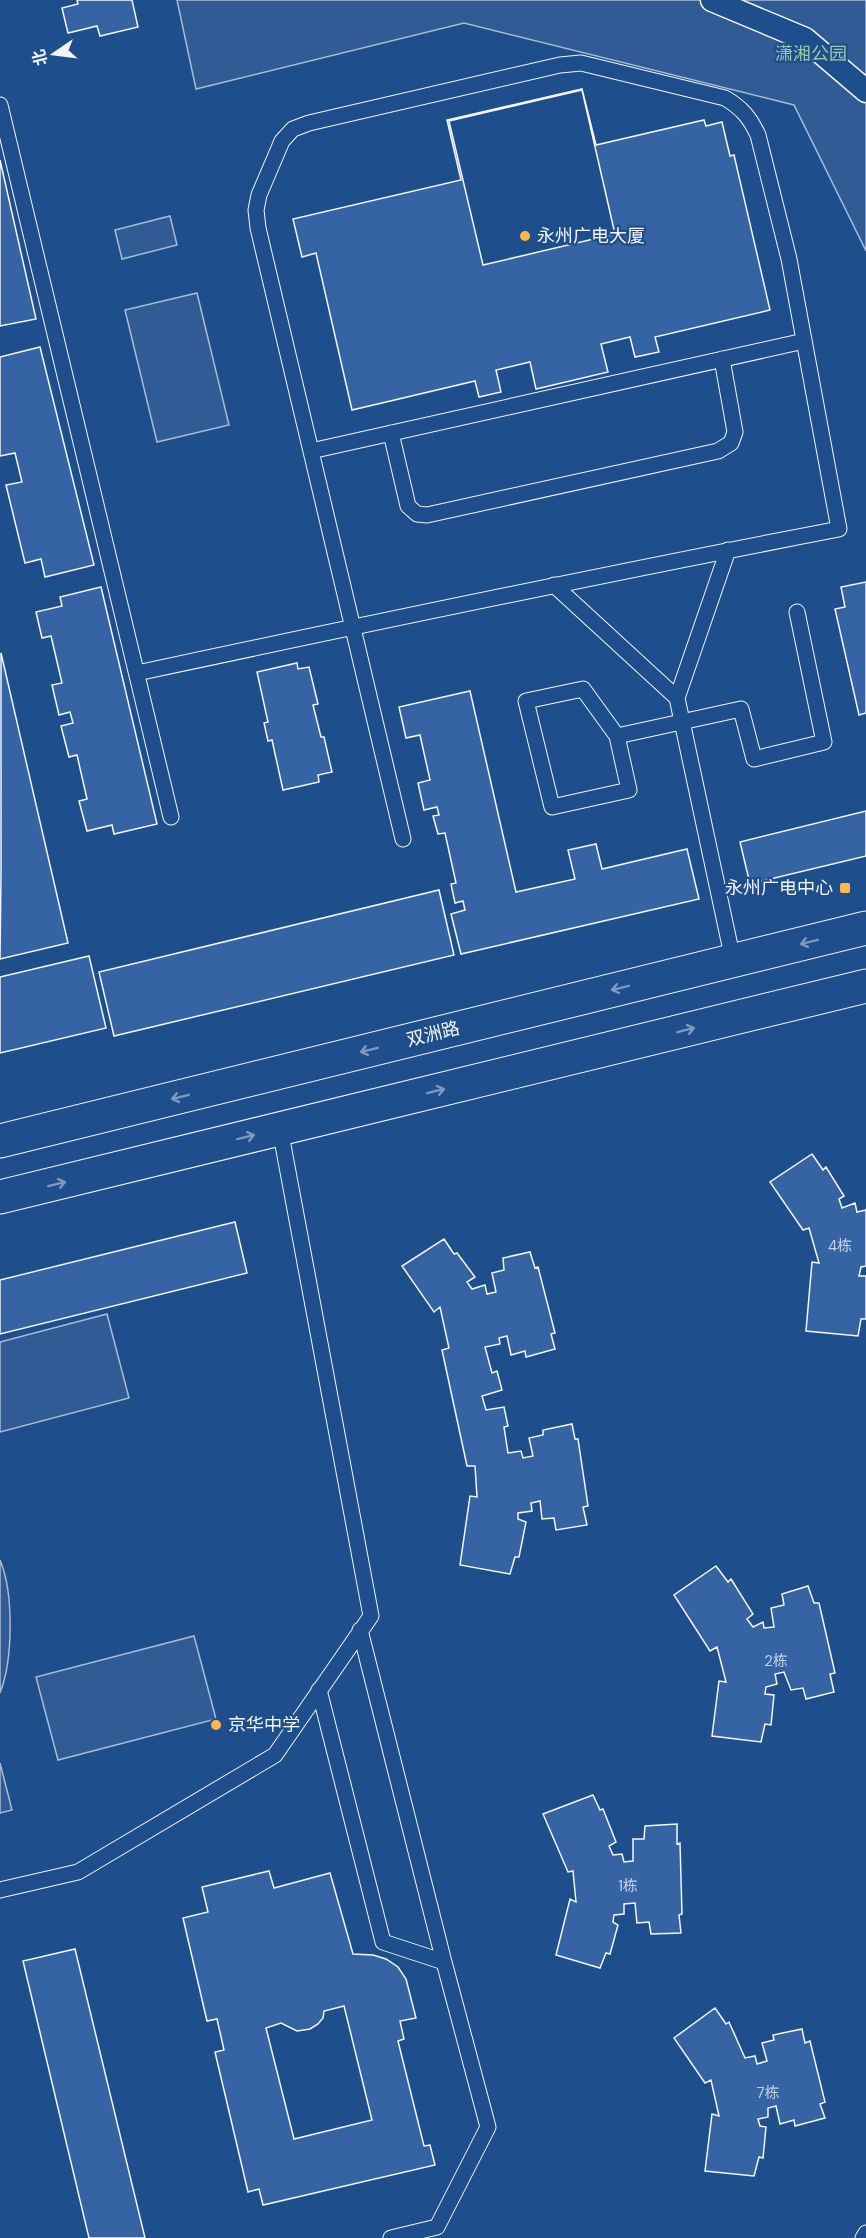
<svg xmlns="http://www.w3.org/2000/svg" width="866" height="2238" font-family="'DM Sans','Noto Sans SC',sans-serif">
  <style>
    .green { fill: #305b95; stroke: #a8bbd7; stroke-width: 1.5 }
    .building { fill: #3563a3; stroke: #f2f6ff; stroke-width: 1.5; fill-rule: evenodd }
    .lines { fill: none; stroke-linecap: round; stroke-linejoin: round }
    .service-casing { stroke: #f2f6ff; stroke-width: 17 }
    .pedestrian-casing { stroke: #f2f6ff; stroke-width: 25 }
    .secondary-casing { stroke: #f2f6ff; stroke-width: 35 }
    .service { stroke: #1f4e8c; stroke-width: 15 }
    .pedestrian { stroke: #1f4e8c; stroke-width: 22 }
    .secondary { stroke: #1f4e8c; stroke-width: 33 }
    .oneway { stroke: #7e9ac0 }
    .poi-dot { fill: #ffb74d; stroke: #1f4e8c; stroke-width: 2 }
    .labels { text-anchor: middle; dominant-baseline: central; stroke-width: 4.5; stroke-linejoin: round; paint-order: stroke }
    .number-label { font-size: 15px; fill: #c3d1e8 }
    .park-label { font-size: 18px; fill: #97c8a6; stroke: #1f4e8c }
    .poi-label { font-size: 18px; fill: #f2f6ff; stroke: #1f4e8c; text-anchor: start }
    .street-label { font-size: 18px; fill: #f2f6ff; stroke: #1f4e8c }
  </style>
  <rect width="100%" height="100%" fill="#1f4e8c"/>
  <!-- green -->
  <path class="green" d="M177,0H866V251L794,105L464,23L196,89Z
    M170,216L177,245L122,259L115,230Z
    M197,293L229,425L157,442L125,310Z
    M107,1314L129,1398L0,1432V1342Z
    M0,1560C14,1593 13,1660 0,1693Z
    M194,1636L216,1719L58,1760L36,1677Z
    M0,1763L12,1810L0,1813Z"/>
  <!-- building -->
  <path class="building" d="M77,0H132L138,27L100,36L97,26L68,33L62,8L78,4Z
    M582,89L596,145L704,120L706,126L722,122L730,156L734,155L770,310L655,337L659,352L635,357L630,337L601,344L608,372L536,389L530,362L496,370L501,392L479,397L475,381L352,410L316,253L302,257L293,219L461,180L447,120Z
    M582,90L615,234L483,265L449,121Z
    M0,160L36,319L0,326Z
    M40,347L94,565L45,577L41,559L25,563L6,485L22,482L15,453L0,456V357Z
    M866,582V713L859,715L835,609L845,607L841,587Z
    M101,587L157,824L114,834L112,825L87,831L79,801L87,799L77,755L69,757L61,726L73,723L70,712L59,715L52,685L62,683L51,636L42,638L36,612L62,606L60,597Z
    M1,653L68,943L0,959L1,874Z
    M297,663L298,669L309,667L318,704L313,705L321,737H324L332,772L318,775L319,782L283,790L272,740L268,741L264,723L268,722L257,672Z
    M470,691L516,892L575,879L568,850L596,844L602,869L687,849L699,899L461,954L451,914L465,910L463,901L455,903L451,884L456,883L445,833L438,834L433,816L439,815L437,807L424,810L418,783L430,780L420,735L406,738L399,707Z
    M866,811V856L750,884L740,842Z
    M439,890L454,955L114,1036L99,972Z
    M89,956L106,1028L0,1053V977Z
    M812,1154L823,1170L826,1167L844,1196L839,1199L842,1208L855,1203L857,1212L866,1210V1266L861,1267L859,1276H866V1319H861L858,1336L806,1331L812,1262L819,1263L809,1228L803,1230L770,1182Z
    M235,1222L247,1273L0,1334V1280Z
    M444,1239L454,1254L457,1253L475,1277L467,1282L472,1289L485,1285L487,1294L496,1292L492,1273L504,1270L503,1258L530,1252L535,1268L538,1267L555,1333L551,1334L555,1349L526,1357L525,1351L511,1355L507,1336L499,1338L500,1344L485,1347L492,1373L497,1371L502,1390L482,1396L486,1410L504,1407L508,1426L504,1427L508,1453L521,1451L523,1458L533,1456L529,1438L543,1435V1430L572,1424L575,1439H578L588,1506L583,1507L587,1525L556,1530L554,1518L542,1519L540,1501L531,1503L532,1511L518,1513V1519L526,1522L519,1557H515L510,1574L460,1565L470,1496L477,1497L475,1466H467L442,1350L449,1348L440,1307L434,1312L402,1266Z
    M716,1566L728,1582L731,1579L753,1614L747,1619L753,1627L763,1622L764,1628L774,1627L771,1608L784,1605L782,1594L808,1586L814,1603H819L835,1673L830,1674L834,1692L806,1699L803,1688L791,1690L784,1672L775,1674L777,1684L766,1687L765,1694L774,1695L771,1725L765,1724L761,1742L712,1736L719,1681L726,1682L717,1647L710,1651L674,1595Z
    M593,1795L600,1810L603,1809L616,1842L609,1846L613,1855L622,1854L624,1862L633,1861V1839H644L645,1826L677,1824V1844L680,1843L682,1914L679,1915L681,1933L651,1934L649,1922L637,1923L635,1903L624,1904V1914L614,1915L613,1922L618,1925L610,1954L606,1953L600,1968L556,1955L570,1899L576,1902L573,1871L568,1872L543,1814Z
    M269,1871L274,1888L330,1873L353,1954L373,1955L386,1959L398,1967L406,1979L416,2018L400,2021L404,2039L398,2041L424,2146L430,2145L435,2165L263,2205L259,2189L248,2192L215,2052L224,2050L217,2019L207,2021L183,1918L208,1912L202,1887ZM344,2006L372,2120L294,2139L266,2028L281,2023L297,2031L310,2029L318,2024L323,2018L324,2011Z
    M75,1949L145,2238H89L23,1961Z
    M715,2008L726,2024L729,2022L745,2058L755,2056L757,2064L767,2061L762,2043L774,2040L773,2035L802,2029L805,2043L810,2041L825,2102L820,2104L825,2118L795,2126L794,2120L780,2124L776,2106L768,2108V2117L758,2119L760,2126L766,2127L763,2158L759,2157L754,2176L705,2171L712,2114L719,2116L711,2080L705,2083L674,2038Z"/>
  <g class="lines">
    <defs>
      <path id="service" d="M0,105L171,817
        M391,433L408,506L417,514L427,515L718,451L731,443L735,432L722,359
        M311,451L804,341
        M554,585L677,698L733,960
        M137,673C371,623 605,574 839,529L789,259L758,135C750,118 742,108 725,98L581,63L560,65L309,123L293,129L282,141L259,195L256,210L258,228L403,839
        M677,698L728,550
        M617,736L583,689L526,701L552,807L629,790L617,736L741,709L754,759L824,742L797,612
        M319,1690L383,1942L444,1962L360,1630
        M0,1890L78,1872L275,1755L371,1616L280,1129
        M391,2238L437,2227L488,2127L444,1962
        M863,2238L866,2233"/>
      <path id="pedestrian" d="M712,0L805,39L866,91"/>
      <path id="secondary" d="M0,1141L866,928
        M0,1197L866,986"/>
    </defs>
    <!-- service casing -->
    <use href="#service" class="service-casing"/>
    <!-- pedestrian casing -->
    <use href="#pedestrian" class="pedestrian-casing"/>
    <!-- secondary casing -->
    <use href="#secondary" class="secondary-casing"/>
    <!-- service -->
    <use href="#service" class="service"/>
    <!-- pedestrian -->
    <use href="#pedestrian" class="pedestrian"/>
    <!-- secondary -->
    <use href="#secondary" class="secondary"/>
  </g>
  <!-- one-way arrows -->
  <defs><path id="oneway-shaft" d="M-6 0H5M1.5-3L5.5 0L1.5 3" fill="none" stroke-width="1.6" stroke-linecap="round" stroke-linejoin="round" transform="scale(1.5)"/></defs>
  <g class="oneway">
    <use href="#oneway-shaft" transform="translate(809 942) rotate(166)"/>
    <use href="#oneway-shaft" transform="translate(620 988) rotate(166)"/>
    <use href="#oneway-shaft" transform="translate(686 1030) rotate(-14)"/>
    <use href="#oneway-shaft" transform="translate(369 1050) rotate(166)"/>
    <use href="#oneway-shaft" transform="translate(436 1091) rotate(-14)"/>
    <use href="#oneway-shaft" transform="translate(180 1097) rotate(166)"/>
    <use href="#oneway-shaft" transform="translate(246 1137) rotate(-14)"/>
    <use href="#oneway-shaft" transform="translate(57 1184) rotate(-14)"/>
  </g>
  <!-- markers -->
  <g class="poi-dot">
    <circle cx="525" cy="236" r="6"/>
    <rect x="839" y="882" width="12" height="12" rx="3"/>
    <circle cx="216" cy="1725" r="6"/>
  </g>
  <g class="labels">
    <!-- number labels -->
    <g class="number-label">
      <text x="840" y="1246">4栋</text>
      <text x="776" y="1661">2栋</text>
      <text x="628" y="1886">1栋</text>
      <text x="768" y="2093">7栋</text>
    </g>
    <!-- park labels -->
    <g class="park-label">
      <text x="811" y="54">潇湘公园</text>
    </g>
    <!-- poi labels -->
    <g class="poi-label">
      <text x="537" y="236">永州广电大厦</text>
      <text x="833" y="888" text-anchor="end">永州广电中心</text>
      <text x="228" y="1725">京华中学</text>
    </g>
    <!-- street labels -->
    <g class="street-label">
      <text transform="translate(433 1034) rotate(-14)">双洲路</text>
    </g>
  </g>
  <!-- north arrow -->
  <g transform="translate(54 54) rotate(256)" stroke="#1f4e8c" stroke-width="4.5" paint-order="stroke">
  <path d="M0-4.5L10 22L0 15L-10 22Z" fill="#f2f6ff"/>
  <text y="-9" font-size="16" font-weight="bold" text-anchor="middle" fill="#f2f6ff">北</text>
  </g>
</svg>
